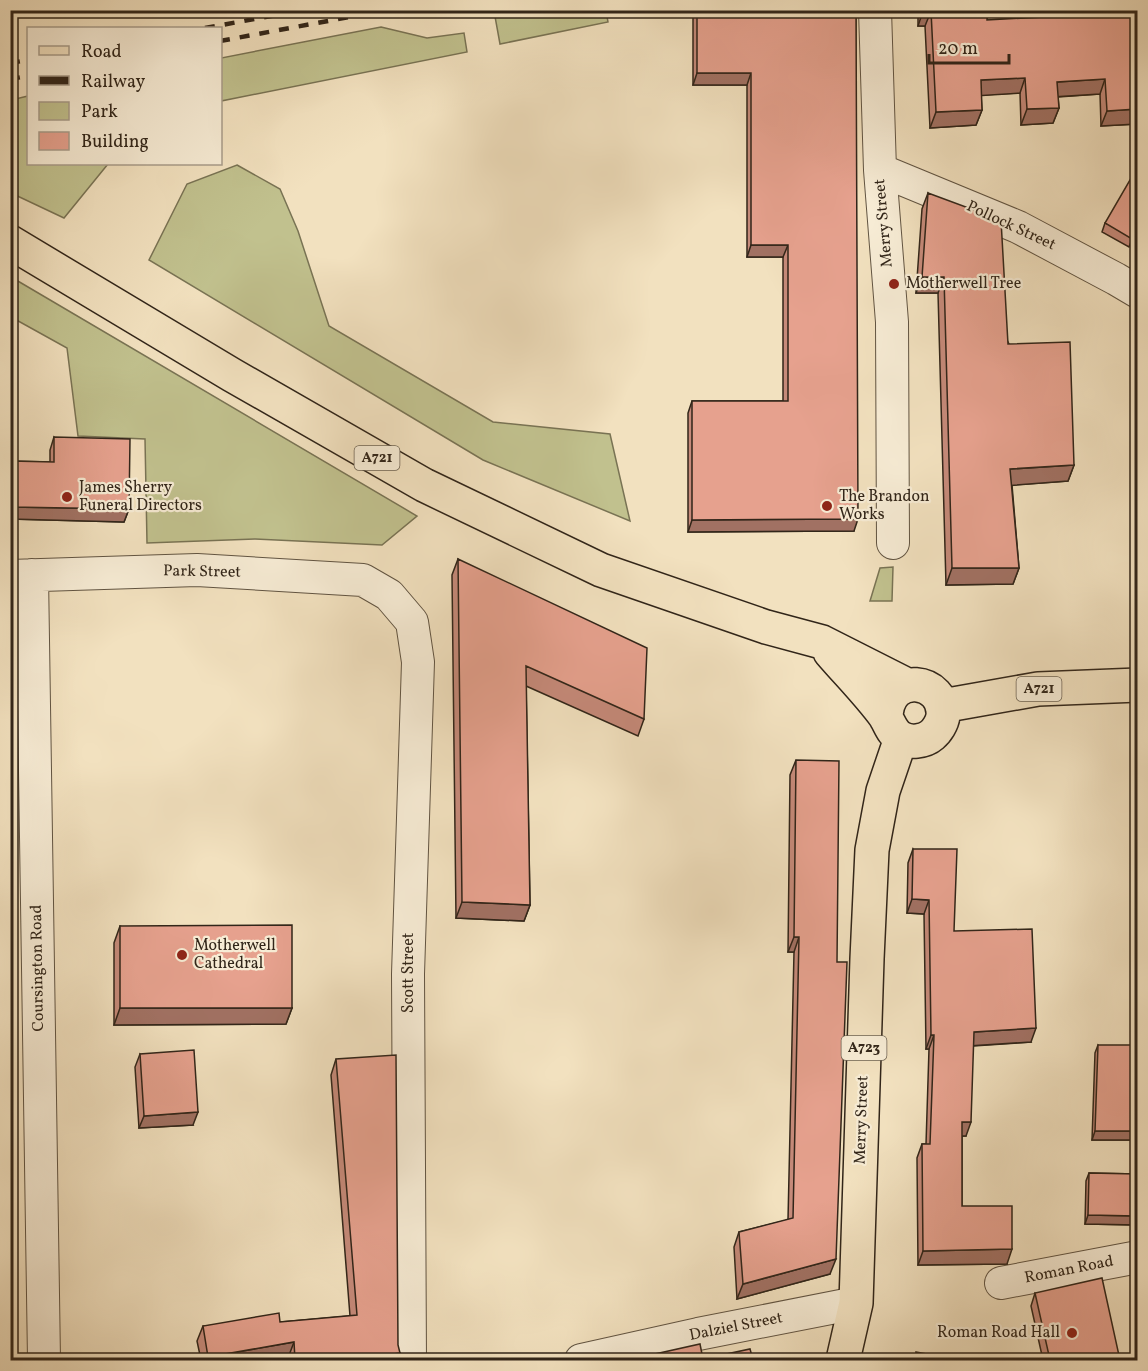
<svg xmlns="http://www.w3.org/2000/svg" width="1148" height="1371" font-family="Vollkorn,serif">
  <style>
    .green { fill: #c1c18e; stroke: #797354; stroke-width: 1.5 }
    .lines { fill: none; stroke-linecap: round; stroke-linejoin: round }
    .street-casing { stroke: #615442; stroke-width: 34 }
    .primary-casing { stroke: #312519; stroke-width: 36 }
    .street { stroke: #f7ecd5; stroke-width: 32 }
    .primary { stroke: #f2e1bf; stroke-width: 33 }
    .rail { stroke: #312519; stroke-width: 4.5; stroke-dasharray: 10 10; stroke-linecap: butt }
    .wall { fill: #c68a7a; stroke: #312519; stroke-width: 1.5 }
    .shaded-wall { fill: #a17163; stroke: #312519; stroke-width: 1.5 }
    .building { fill: #e6a18e; stroke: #312519; stroke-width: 1.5 }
    .poi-dot { fill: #8f2418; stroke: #f7ecd5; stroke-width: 2 }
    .labels { text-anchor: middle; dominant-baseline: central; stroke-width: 4.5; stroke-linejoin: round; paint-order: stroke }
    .shield { fill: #f7ecd5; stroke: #6c6151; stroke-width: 1.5 }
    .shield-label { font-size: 15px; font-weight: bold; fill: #312519 }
    .street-label { font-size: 16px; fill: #312519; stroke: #f7ecd5 }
    .poi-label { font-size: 16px; fill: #312519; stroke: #f7ecd5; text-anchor: start }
  </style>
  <rect width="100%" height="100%" fill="#f2e1bf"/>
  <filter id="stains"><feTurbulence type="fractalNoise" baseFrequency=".00333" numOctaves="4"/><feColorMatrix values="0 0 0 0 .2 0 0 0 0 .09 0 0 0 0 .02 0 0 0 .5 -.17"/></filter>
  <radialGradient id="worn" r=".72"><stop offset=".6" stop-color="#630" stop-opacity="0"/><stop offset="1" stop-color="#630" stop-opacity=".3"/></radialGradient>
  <!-- green -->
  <path class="green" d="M494,11H606L608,22L500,44Z
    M381,27L427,38L464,33L467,52L221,101V58Z
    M28,96V164H108L64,218L11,193V100Z
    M237,165L280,189L298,231L329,326L493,422L610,434L630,521L483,460L149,260L187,184Z
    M11,277L417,516L382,545L255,539L147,543L145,439L78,436L67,348L11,317Z
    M893,567L892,601H870L880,568Z"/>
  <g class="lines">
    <defs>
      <path id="street" d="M875,10L880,170L892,322L893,543
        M880,170L1018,227L1116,279L1138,292
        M32,575L44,1360
        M10,576L197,570L363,580L389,595L412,622L418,662L408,974L410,1360
        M1001,1283L1138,1257
        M581,1360L698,1334L856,1303"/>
      <path id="primary" d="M10,242L232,375L424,485L601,570L766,627L822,642L907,685
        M830,652C848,673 869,694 885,716C890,724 892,733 901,738C910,743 924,742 932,735C937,731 942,723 943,716C946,679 887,669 886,718
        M942,706L1038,689L1138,685
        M843,1360L856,1303L867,959L872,850L883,791L901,738"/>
    </defs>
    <!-- street casing -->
    <use href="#street" class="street-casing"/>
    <!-- primary casing -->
    <use href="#primary" class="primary-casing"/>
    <!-- street -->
    <use href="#street" class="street"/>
    <!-- primary -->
    <use href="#primary" class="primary"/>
    <!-- rail -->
    <path class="rail" d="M205,28L304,10
      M220,41L387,10
      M10,63L28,60
      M10,79L28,76"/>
  </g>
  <!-- wall -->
  <path class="wall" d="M693,10H856L854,531L688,532V413L692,401H783V257H747V85H693Z
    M918,10H987V20L1137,12V124L1101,126L1100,94L1058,97L1059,108L1053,123L1021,125L1020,93L981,95L982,110L976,125L930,128L925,26H918Z
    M928,193L1074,465L1068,481L1012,485L1019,568L1013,584L946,585L938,293H916L922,209Z
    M1105,223L1137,233L1129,247L1102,232Z
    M54,437L129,509L124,522L10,519V461L50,462V450Z
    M458,559L644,719L638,736L526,686L530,905L524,921L456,918L452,575Z
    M796,760L830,1274L737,1299L734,1247L739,1232L788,1220L794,952H788L790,775Z
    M913,849L954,931L1031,1042L973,1046L966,1136H962V1206L1007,1264L918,1265L917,1158L922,1144H926L929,1049H926L924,914L907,913L908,863Z
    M120,926L292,1008L286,1024L114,1025V943Z
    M1098,1045L1136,1100H1137V1140H1092L1095,1053Z
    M140,1054L193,1125L139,1128L135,1067Z
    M336,1059L397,1360H288V1358L272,1360H201L197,1341L203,1326L280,1322L350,1316L331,1075Z
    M1089,1173L1137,1174V1225L1085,1224L1086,1181Z
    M1035,1293L1120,1360H1043L1031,1306Z"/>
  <!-- shaded-wall -->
  <path class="shaded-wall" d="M923,11H931L925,26H918Z
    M697,73H751L747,85H693Z
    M1025,78L1020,93L975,96L981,80Z
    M1105,79L1100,94L1052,97L1057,82Z
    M1059,108L1053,123L1021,125L1027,109Z
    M1137,109V124L1101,126L1107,111Z
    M982,110L976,125L930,128L936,112Z
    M1137,230V233L1129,247L1132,239Z
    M751,245H788L783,257H747Z
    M922,277H944L938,293H916Z
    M1074,465L1068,481L1004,486L1010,469Z
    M10,507L129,509L124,522L10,519Z
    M858,519L854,531L688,532L692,520Z
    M952,568H1019L1013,584L946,585Z
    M912,899L929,900L924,914L907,913Z
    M462,902L530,905L524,921L456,918Z
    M794,937H799L794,952H788Z
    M120,1008H292L286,1024L114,1025Z
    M1036,1028L1031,1042L968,1046L974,1032Z
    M931,1035H934L929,1049H926Z
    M198,1112L193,1125L139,1128L144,1116Z
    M962,1122H971L966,1136H956Z
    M1095,1131H1137V1140H1092Z
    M1088,1215L1137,1216V1225L1085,1224Z
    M1012,1249L1007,1264L918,1265L923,1251Z
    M836,1259L830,1274L737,1299L743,1284Z
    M294,1342L288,1358L272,1360H207L208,1357Z
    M400,1353L397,1360H351Z"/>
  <!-- building -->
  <path class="building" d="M697,10H856L858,519L692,520V401H788V245H751V73H697Z
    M923,10H987V20L1137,12V109L1107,111L1105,79L1057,82L1059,108L1027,109L1025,78L981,80L982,110L936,112L931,11Z
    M1134,173L1137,175V230L1132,239L1105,223Z
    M928,193L1001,220L1008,344L1070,342L1074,465L1010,469L1019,568H952L944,277H922Z
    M54,437L130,439L129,509L10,507V461L54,462Z
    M458,559L647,648L644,719L526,666L530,905L462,902Z
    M796,760L839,761L837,962H847L836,1259L743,1284L739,1232L793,1218L799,937H794Z
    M913,849H957L954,931L1032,929L1036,1028L974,1032L971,1122H962V1206H1012V1249L923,1251L922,1144H930L934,1035H931L929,900L912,899Z
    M292,925V1008H120V926Z
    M1098,1045H1137L1136,1100H1137V1131H1095Z
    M194,1050L198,1112L144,1116L140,1054Z
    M396,1055L398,1345L400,1353L351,1360H295L294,1342L208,1357L203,1326L279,1313L280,1322L357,1315L336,1059Z
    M1089,1173L1137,1174V1216L1088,1215Z
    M1102,1278L1120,1360H1050L1035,1293Z
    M700,1344L703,1359L750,1349L753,1360H628Z
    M916,1352L959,1360H915Z
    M10,1358H27V1360H10Z"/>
  <!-- markers -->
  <g class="poi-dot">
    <circle cx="894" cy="284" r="6"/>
    <circle cx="67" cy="497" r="6"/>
    <circle cx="827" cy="506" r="6"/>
    <circle cx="182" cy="955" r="6"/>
    <circle cx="1072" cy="1333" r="6"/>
  </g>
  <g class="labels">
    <!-- shield labels -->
    <g class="shield">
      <rect x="354.5" y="446" width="45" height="24" rx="4.5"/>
      <rect x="1016.5" y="677" width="45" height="24" rx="4.5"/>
      <rect x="841.5" y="1036" width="45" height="24" rx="4.5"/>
    </g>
    <g class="shield-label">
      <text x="377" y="458">A721</text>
      <text x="1039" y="689">A721</text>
      <text x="864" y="1048">A723</text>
    </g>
    <!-- street labels -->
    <g class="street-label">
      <text transform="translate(884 223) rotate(-95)">Merry Street</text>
      <text transform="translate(1011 226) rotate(25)">Pollock Street</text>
      <text transform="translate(202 572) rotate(1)">Park Street</text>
      <text transform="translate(38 968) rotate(-91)">Coursington Road</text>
      <text transform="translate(409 973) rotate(-90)">Scott Street</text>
      <text transform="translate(862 1120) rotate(-88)">Merry Street</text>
      <text transform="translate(1069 1270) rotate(-11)">Roman Road</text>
      <text transform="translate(736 1327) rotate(-11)">Dalziel Street</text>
    </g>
    <!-- poi labels -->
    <g class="poi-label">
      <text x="906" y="284">Motherwell Tree</text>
      <text x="79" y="488">James Sherry<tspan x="79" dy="18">Funeral Directors</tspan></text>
      <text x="839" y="497">The Brandon<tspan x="839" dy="18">Works</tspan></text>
      <text x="194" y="946">Motherwell<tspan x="194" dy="18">Cathedral</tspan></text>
      <text x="1060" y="1333" text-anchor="end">Roman Road Hall</text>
    </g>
  </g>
  <!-- margin -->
  <rect width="1148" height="1371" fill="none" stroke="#f2e1bf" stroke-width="36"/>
  <rect x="12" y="12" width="1124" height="1347" fill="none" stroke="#312519" stroke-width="3"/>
  <rect x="18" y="18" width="1112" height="1335" fill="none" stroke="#312519" stroke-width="1.5"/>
  <!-- legend -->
  <rect x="27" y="27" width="195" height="138" fill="#f7ecd5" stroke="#a89c8a" stroke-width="1.5"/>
  <rect x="39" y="46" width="30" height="9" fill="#f2e1bf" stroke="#a89c8a" stroke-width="1.5"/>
  <text x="81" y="57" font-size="18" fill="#312519">Road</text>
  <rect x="39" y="76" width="30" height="9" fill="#312519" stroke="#a89c8a" stroke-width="1.5"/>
  <text x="81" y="87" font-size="18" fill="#312519">Railway</text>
  <rect x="39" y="102" width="30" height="18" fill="#c1c18e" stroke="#a89c8a" stroke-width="1.5"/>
  <text x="81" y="117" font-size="18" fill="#312519">Park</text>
  <rect x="39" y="132" width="30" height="18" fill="#e6a18e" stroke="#a89c8a" stroke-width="1.5"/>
  <text x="81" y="147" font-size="18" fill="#312519">Building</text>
  <!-- scale -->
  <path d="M929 54v9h80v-9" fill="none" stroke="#312519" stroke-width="3"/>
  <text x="938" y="54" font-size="18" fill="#312519" stroke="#f7ecd5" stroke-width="4.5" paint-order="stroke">20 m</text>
  <rect width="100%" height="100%" filter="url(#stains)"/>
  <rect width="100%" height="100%" fill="url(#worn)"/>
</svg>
